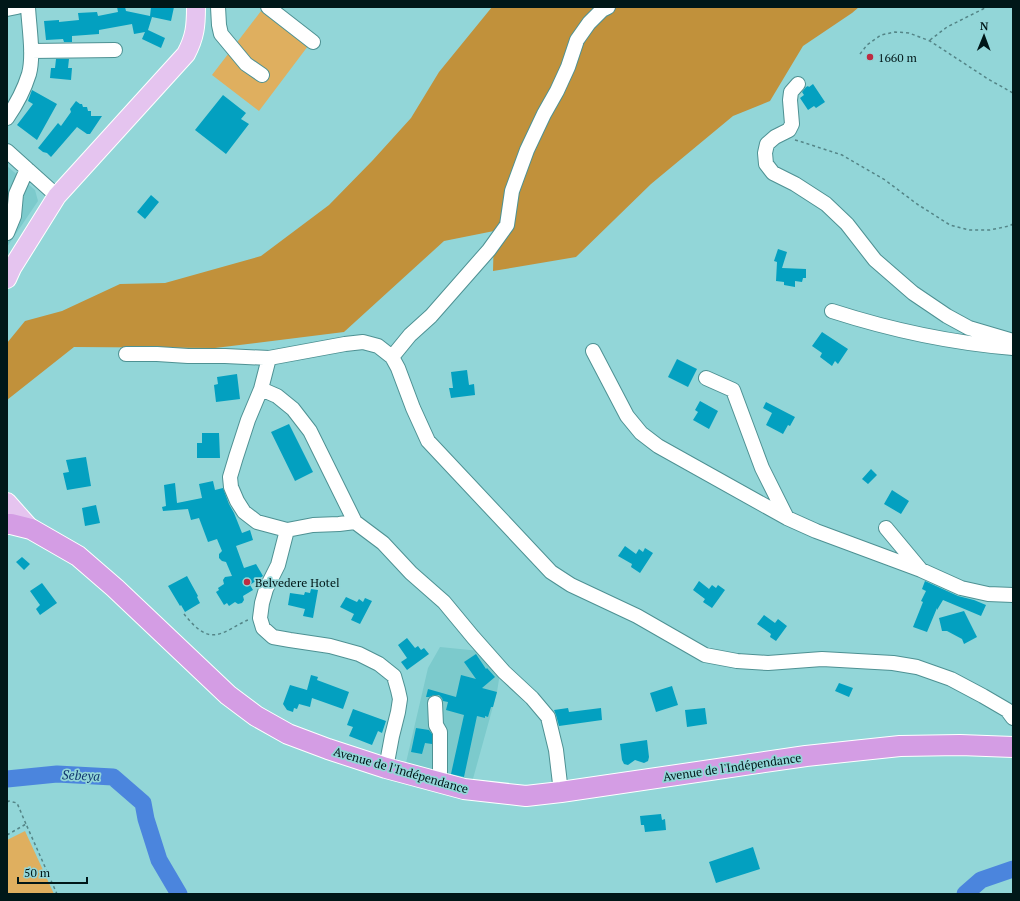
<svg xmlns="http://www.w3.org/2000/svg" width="1020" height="901" font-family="'PT Serif',serif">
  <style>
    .built { fill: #7ccacc }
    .green { fill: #dfaf5f }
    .forest { fill: #c1913b }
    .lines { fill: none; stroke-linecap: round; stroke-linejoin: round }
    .river { stroke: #4b85dd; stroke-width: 17 }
    .building { fill: #03a0c0 }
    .minor-casing { stroke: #4e9193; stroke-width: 16 }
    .major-casing { stroke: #fff; stroke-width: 20 }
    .highway-casing { stroke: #fff; stroke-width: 22 }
    .path { stroke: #548587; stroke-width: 1.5; stroke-dasharray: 3 3; stroke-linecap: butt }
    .minor { stroke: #fff; stroke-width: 14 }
    .major { stroke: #e5c4ef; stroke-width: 18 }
    .highway { stroke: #d49de4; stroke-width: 20 }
    .poi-dot { fill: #bd2c41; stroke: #92d6d8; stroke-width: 1.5 }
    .labels { text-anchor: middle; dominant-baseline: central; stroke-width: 3.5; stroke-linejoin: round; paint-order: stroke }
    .poi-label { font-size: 12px; fill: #001718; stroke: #92d6d8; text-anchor: start }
    .street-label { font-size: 12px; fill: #001718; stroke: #92d6d8 }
    .water-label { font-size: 13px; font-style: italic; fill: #11376f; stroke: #92d6d8 }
  </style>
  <rect width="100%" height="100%" fill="#92d6d8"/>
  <!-- built -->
  <path class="built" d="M7,166L35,190L38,201L7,247Z
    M440,647L480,651L500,673L497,692L471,786L405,767L428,668Z"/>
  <!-- green -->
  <path class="green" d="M261,11L308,46L259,111L212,75Z
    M25,831L54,894H7V840Z"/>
  <!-- forest -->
  <path class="forest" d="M492,7H859L852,13L803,46L770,101L733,116L651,184L576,257L493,271L494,231L444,241L344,332L215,348L74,347L7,400V343L25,321L62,311L120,284L165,283L261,256L329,205L373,160L411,118L439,72Z"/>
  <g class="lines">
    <!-- river -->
    <path class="river" d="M7,779L57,774L113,777L143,803L146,819L159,860L179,894
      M965,894L981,880L1013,869"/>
  </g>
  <!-- building -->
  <path class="building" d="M117,7H125L126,11L150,16L151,7H174L171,21L152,17L148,30L165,38L161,48L142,39L145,32L134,34L132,24L99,30V34L72,36V42H64L63,39L46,40L44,21L59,20V22L79,20L78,13L97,12L98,16L118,12Z
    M56,59H69L68,68H72L71,80L50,78L51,68H55Z
    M813,84L825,102L816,108L814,106L808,110L800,98L804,95L802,92L806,87L808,86L809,87Z
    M32,90L57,104L37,140L17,125L33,104L28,101Z
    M223,95L246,113L241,119L249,124L226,154L195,130Z
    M76,101L80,104H82L83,107H87L88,111H91V116H102L90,134H87L77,127L51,157L47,153L43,152L38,148L58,123L61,126L71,112L70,109Z
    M151,195L159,202L145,219L137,212Z
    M778,249L787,252L782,268L806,269V278H803L802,282L795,281V287L784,285V282L776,281L777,262L774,261Z
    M822,332L848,349L838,364L835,361L832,366L820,357L822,353L812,346Z
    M677,359L697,369L688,387L668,377Z
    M467,370L469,385L474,384L475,395L451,398L449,388H453L451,372Z
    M237,374L240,399L216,402L214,385L218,384L217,377Z
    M700,401L718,411L709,429L693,420L698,412L695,410Z
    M766,402L795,417L790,426L788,425L783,434L766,425L772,413L763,408Z
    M289,424L313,472L295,481L271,432Z
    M202,433H219L220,458H197V443H202Z
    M86,457L91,486L67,490L63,473L69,472L66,460Z
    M871,469L877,475L868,484L862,479Z
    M213,481L215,490L223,488L229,504L234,513L242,533L250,530L253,540L236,546L244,568L256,564L263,576L250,585L253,590L243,596L244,600L242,603L238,604L235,602L229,606L227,603L224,605L216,592L219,590L218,588L224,584L223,580L225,577L232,576L226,562L222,561L219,558V554L222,551L217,539L208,542L199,518L191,520L188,509L163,511L162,507L166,506L164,485L175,483L177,503L202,498L199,484Z
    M892,490L909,501L901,514L884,504Z
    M96,505L100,523L85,526L82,508Z
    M625,546L636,554L639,549L643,552L645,548L653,553L640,573L631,567L632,564L618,556Z
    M22,557L30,564L24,570L16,562Z
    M187,576L198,596L197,597L200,603L185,612L181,605L180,606L168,586Z
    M699,581L709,589L712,585L716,588L718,585L725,590L712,608L703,602L705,599L693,590Z
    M925,581L958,596L974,600L986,605L981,616L943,600L937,610V608L927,632L913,627L923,602L921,601L926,591L922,589Z
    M42,583L57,603L40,615L36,609L40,605L30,591Z
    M311,589L318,590L313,618L303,616L305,609L288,605L290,593L304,595L305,592L310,593Z
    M346,597L357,602L359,599L363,602L365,598L372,601L360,624L351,620L354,614L340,607Z
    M964,611L977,637L964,644L962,639L947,631H942L939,618Z
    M764,615L775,623L778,619L787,626L776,641L770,637L771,634L757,624Z
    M407,638L415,648L418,646L421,650L424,648L429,654L407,670L401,662L407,658L398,645Z
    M476,654L486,669L487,668L495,677L482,688L497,692L493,707H491L488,717L485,716V718L477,716L464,777L451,774L464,715L446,710L448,702L443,701L442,698L439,695H434L429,697H426L428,689L456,697L461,675L476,679L464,662Z
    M311,675L318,677L317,680L349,692L343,709L312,698L310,707L299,704L297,709L294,708L293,712L287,710L283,704L290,685L307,690Z
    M839,683L853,688L849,697L835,691Z
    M672,686L678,705L656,712L650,693Z
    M568,708L569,712L601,708L602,720L559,726L556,715L554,710Z
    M705,708L707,724L687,727L685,710Z
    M353,709L386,721L382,733L378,731L372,745L349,736L353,727L347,725Z
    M416,728L429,730L432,734V744L425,743L422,754L411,752Z
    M647,740L649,757L648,761L644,763L635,760L628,765L624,764L622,760L620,744Z
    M661,814L662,820L665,819L666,830L645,832L644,825H641L640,816Z
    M753,847L760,869L716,883L709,862Z"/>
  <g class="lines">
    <defs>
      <path id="minor" d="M218,7L219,25L221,34L246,64L262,75
        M268,7L313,42
        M7,9L17,7
        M31,51L115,50
        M798,84L791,92L790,100L792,124L789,130L775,137L767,144L765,153L766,164L773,173L795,184L826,204L847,224L875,260L913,293L947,316L969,328L1013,341
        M7,118C16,105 24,90 29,74C34,55 29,27 28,7
        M7,151L57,196
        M7,233L14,216L16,194L27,169
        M832,311C891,330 952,343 1013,348
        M593,351L627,416L641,433L658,446L787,518L816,531L921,570L961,588L988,594L1013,595
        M126,354H157L188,356H225L269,358L345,344L363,342L378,346L392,357L398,368L413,408L428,441L551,572L571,585L637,616L705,655L737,661L768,663L822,659L893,663L917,667L951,679L983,696L1007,710L1013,718
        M392,357L410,335L431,316L489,250L507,225L512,191L527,150L544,114L557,91L568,67L577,40L589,23L602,10L608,7
        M269,358L261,389L248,420L236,457L230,477L231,487L237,501L244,512L257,522L287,530L313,525L339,524L355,522
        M706,378L733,390L762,468L787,518
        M261,389L277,396L293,409L310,431L355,522L383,543L411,573L444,602L473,637L504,672L532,698L548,717L556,750L561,792
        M886,528L921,570
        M287,530L278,565L266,589L262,603L260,618L263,628L273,637L290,640L330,646L359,654L379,664L394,676L398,690L400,699L398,712L392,736L386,768
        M435,703L436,725L440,732V772L437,782"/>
      <path id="major" d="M7,279L12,268L57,196L186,54C195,37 196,26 196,7
        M7,502L31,529"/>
      <path id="highway" d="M7,524H11L31,529L78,556L115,588L228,695L256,716L288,734L328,749L386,768L464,789L526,796L561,792L806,756L900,746L960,745L1013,747"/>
    </defs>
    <!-- minor casing -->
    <use href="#minor" class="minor-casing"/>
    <!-- major casing -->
    <use href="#major" class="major-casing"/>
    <!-- highway casing -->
    <use href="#highway" class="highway-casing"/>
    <!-- path -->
    <path class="path" d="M930,40L947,27L987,7
      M860,54L867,45L881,35L895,32L909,33L930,41L988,79L1013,93
      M795,140L802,142L842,155L885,180L917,204L950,225L969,230H990L1009,226L1013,224
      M184,614C189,620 197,630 205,633C219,640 235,625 248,620
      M7,802L9,801L17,803L26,824
      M7,835L26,824L57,894"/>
    <!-- minor -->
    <use href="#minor" class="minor"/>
    <!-- major -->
    <use href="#major" class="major"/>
    <!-- highway -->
    <use href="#highway" class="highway"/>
  </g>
  <!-- markers -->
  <g class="poi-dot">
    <circle cx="870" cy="57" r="4"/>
    <circle cx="247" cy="582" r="4"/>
  </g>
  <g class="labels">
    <!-- poi labels -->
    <g class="poi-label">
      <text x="878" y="57">1660 m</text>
      <text x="255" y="582">Belvedere Hotel</text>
    </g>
    <!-- street labels -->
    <g class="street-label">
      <text transform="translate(732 767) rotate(-8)">Avenue de l'Indépendance</text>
      <text transform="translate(401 770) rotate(16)">Avenue de l'Indépendance</text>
    </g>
    <!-- water labels -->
    <g class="water-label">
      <text transform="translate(81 775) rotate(2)">Sebeya</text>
    </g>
  </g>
  <!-- border -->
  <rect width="1020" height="901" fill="none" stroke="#001718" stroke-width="16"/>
  <!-- north arrow -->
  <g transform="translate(984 36) rotate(1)" stroke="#92d6d8" stroke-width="3" paint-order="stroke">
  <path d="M0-3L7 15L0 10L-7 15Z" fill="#001718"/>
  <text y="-6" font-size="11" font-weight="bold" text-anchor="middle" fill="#001718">N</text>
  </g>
  <!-- scale -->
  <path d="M18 877v6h69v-6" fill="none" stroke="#001718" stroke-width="2"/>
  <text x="24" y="877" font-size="12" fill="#001718" stroke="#92d6d8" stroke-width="3" paint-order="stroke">50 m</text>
</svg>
